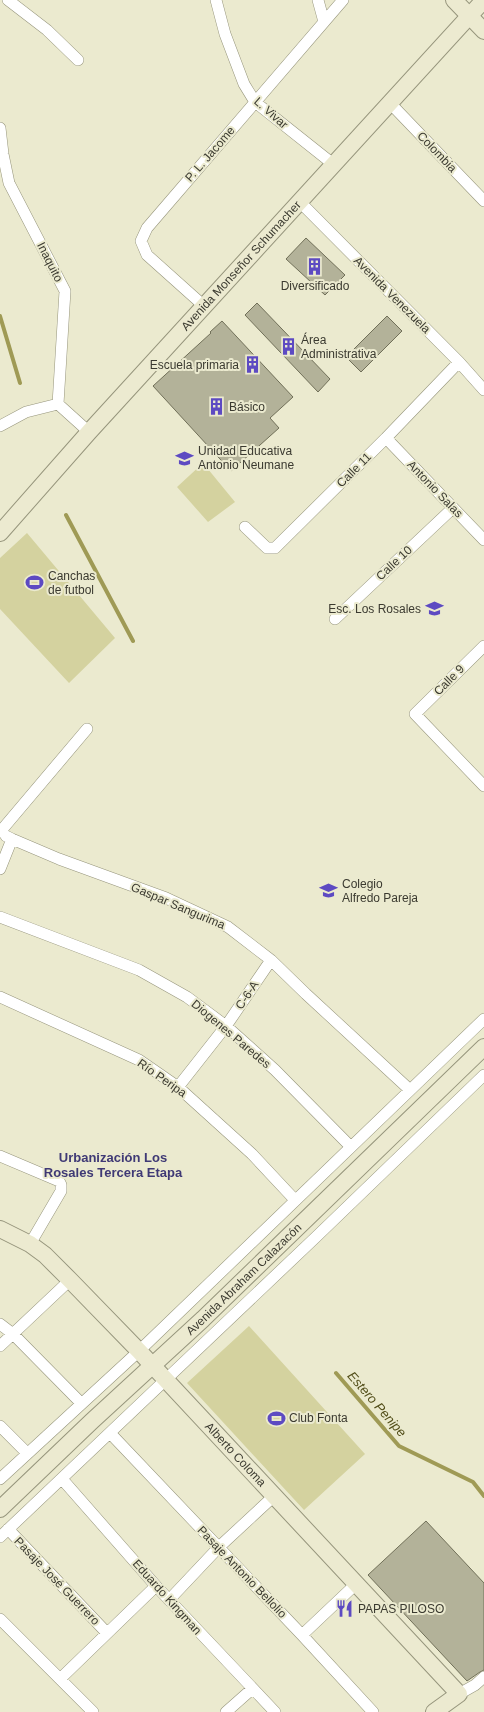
<svg xmlns="http://www.w3.org/2000/svg" width="484" height="1712" font-family="Arial,sans-serif">
  <style>
    .green { fill: #d4d29f }
    .lines { fill: none; stroke-linecap: round; stroke-linejoin: round }
    .stream { stroke: #9f9a55; stroke-width: 4 }
    .building { fill: #b3b299; stroke: #717059 }
    .street-casing { stroke: #96957c; stroke-width: 12 }
    .secondary-casing { stroke: #96957c; stroke-width: 18 }
    .street { stroke: #fff; stroke-width: 11 }
    .secondary { stroke: #ecead0; stroke-width: 16 }
    .labels { text-anchor: middle; dominant-baseline: central; stroke-width: 4; stroke-linejoin: round; paint-order: stroke }
    .street-label { font-size: 12px; fill: #3b3a30; stroke: #ebeacf }
    .poi-label { font-size: 12px; fill: #3b3a30; stroke: #ebeacf; text-anchor: start }
    .neighbourhood-label { font-size: 13px; font-weight: bold; fill: #3f3975; stroke: #ebeacf }
    .water-label { font-size: 13px; font-style: italic; fill: #514d18; stroke: #ebeacf }
  </style>
  <rect width="100%" height="100%" fill="#ebeacf"/>
  <!-- green -->
  <path class="green" d="M203,463L235,502L208,522L177,487Z
    M27,533L115,638L69,683L0,609V558Z
    M249,1326L365,1454L304,1510L187,1383Z"/>
  <g class="lines">
    <!-- stream -->
    <path class="stream" d="M0,316L20,383
      M66,515L133,641
      M336,1373L399,1446L473,1482L484,1496"/>
  </g>
  <!-- building -->
  <path class="building" d="M306,238L345,275L325,295L286,259Z
    M257,303L330,379L318,392L245,315Z
    M387,316L402,331L361,372L346,357Z
    M222,321L293,397L270,418L279,428L231,471L153,386L211,333L210,332Z
    M426,1521L484,1583V1670L480,1672L467,1681L368,1575Z"/>
  <g class="lines">
    <defs>
      <path id="street" d="M8,0L47,30L78,60
        M216,0L225,34L244,84L255,102L333,164
        M318,0L324,22
        M390,103L484,201
        M0,128L3,154L9,183L65,291L58,404
        M299,201L459,362L484,390
        M204,306L147,255L141,241L147,228L343,0
        M0,426L26,412L58,404L89,432
        M386,438L484,540
        M245,527L267,548H275L386,438L459,362
        M335,619L453,508
        M484,646L415,714L484,786
        M0,832L87,729
        M12,839L59,859L166,898L228,927L271,960L306,994L410,1090
        M0,869L12,839L6,836
        M0,917L139,970L187,997L226,1026L275,1070L351,1147
        M0,997L139,1060L178,1087L252,1154L295,1200
        M178,1087L226,1026L271,960
        M0,1156L59,1181L61,1185V1191L30,1244
        M0,1324L13,1334L81,1403
        M0,1346L70,1280
        M0,1426L27,1453
        M110,1433L302,1635L373,1712
        M0,1479L139,1351L484,1019
        M62,1479L156,1586L275,1712
        M8,1529L106,1632
        M0,1537L317,1236L484,1075
        M169,1600L219,1547L274,1496
        M0,1619L93,1712
        M302,1635L357,1583
        M61,1678L156,1586
        M459,1694L475,1685L484,1677
        M226,1712L252,1689"/>
      <g id="secondary">
        <path d="M454,0L484,31"/>
        <path id="s1" d="M0,533L89,432L484,0"/>
        <path id="s2" d="M0,1229L30,1244L45,1255L70,1280L139,1351L459,1694L434,1712"/>
        <path id="s3" d="M0,1509L92,1421L203,1319L484,1047"/>
      </g>
    </defs>
    <!-- street casing -->
    <use href="#street" class="street-casing"/>
    <!-- secondary casing -->
    <use href="#secondary" class="secondary-casing"/>
    <!-- street -->
    <use href="#street" class="street"/>
    <!-- secondary -->
    <use href="#secondary" class="secondary"/>
  </g>
  <!-- icons -->
  <defs>
    <symbol id="building-bare" viewBox="-9 -9 18 18"><path d="M-4-6H4V6H1V3H-1V6H-4ZM-2.5-4.3h1.7v1.8h-1.7ZM.8-4.3h1.7v1.8H.8ZM-2.5-1h1.7V.8h-1.7ZM.8-1h1.7V.8H.8Z" fill="#5d4ac2" stroke="#ebeacf" stroke-width="2.5" paint-order="stroke"/></symbol>
    <symbol id="university-bare" viewBox="-9 -9 18 18"><path d="M0-5L7-2L0 1L-7-2ZM-4 1L0 2.5L4 1V4Q0 6-4 4Z" fill="#5d4ac2" stroke="#ebeacf" stroke-width="2.5" paint-order="stroke"/></symbol>
    <symbol id="stadium-bare" viewBox="-9 -9 18 18"><path d="M0-5a6.5 5 0 1 0 0 10a6.5 5 0 1 0 0-10ZM-3.5-1.8h7v3.6h-7Z" fill="#5d4ac2" stroke="#ebeacf" stroke-width="2.5" paint-order="stroke"/></symbol>
    <symbol id="school-bare" viewBox="-9 -9 18 18"><path d="M0-5L7-2L0 1L-7-2ZM-4 1L0 2.5L4 1V4Q0 6-4 4Z" fill="#5d4ac2" stroke="#ebeacf" stroke-width="2.5" paint-order="stroke"/></symbol>
    <symbol id="restaurant-bare" viewBox="-9 -9 18 18"><path d="M-5-6h1v4h1v-4h1v4h1v-4h1v5L-1.5 .5V6h-2V.5L-5-1ZM5-6V6H3V1.5H1.5Q1.5-4 5-6Z" fill="#5d4ac2" stroke="#ebeacf" stroke-width="2.5" paint-order="stroke"/></symbol>
  </defs>
  <g fill-rule="evenodd">
    <use href="#building-bare" x="302" y="254" width="25" height="25"/>
    <use href="#building-bare" x="276" y="334" width="25" height="25"/>
    <use href="#building-bare" x="240" y="352" width="25" height="25"/>
    <use href="#building-bare" x="204" y="394" width="25" height="25"/>
    <use href="#university-bare" x="172" y="446" width="25" height="25"/>
    <use href="#stadium-bare" x="22" y="570" width="25" height="25"/>
    <use href="#school-bare" x="422" y="596" width="25" height="25"/>
    <use href="#school-bare" x="316" y="878" width="25" height="25"/>
    <use href="#stadium-bare" x="264" y="1406" width="25" height="25"/>
    <use href="#restaurant-bare" x="332" y="1596" width="25" height="25"/>
  </g>
  <g class="labels">
    <!-- street labels -->
    <g class="street-label">
      <text transform="translate(271 113) rotate(42)">L. Vivar</text>
      <text transform="translate(437 152) rotate(46)">Colombia</text>
      <text transform="translate(210 154) rotate(-49)">P. L. Jacome</text>
      <text transform="translate(50 262) rotate(63)">Inaquito</text>
      <text stroke="none"><textPath href="#s1" startOffset="360">Avenida Monseñor Schumacher</textPath></text>
      <text transform="translate(392 295) rotate(45)">Avenida Venezuela</text>
      <text transform="translate(354 470) rotate(-45)">Calle 11</text>
      <text transform="translate(435 489) rotate(46)">Antonio Salas</text>
      <text transform="translate(394 563) rotate(-43)">Calle 10</text>
      <text transform="translate(449 680) rotate(-45)">Calle 9</text>
      <text transform="translate(178 906) rotate(23)">Gaspar Sangurima</text>
      <text transform="translate(247 995) rotate(-56)">C-6-A</text>
      <text transform="translate(231 1034) rotate(40)">Diogenes Paredes</text>
      <text transform="translate(162 1078) rotate(35)">Río Peripa</text>
      <text stroke="none"><textPath href="#s3" startOffset="335">Avenida Abraham Calazacón</textPath></text>
      <text stroke="none"><textPath href="#s2" startOffset="328">Alberto Coloma</textPath></text>
      <text transform="translate(242 1572) rotate(46)">Pasaje Antonio Bellolio</text>
      <text transform="translate(57 1581) rotate(46)">Pasaje José Guerrero</text>
      <text transform="translate(167 1597) rotate(48)">Eduardo Kingman</text>
    </g>
    <!-- poi labels -->
    <g class="poi-label">
      <text x="315" y="286" text-anchor="middle">Diversificado</text>
      <text x="301" y="340">Área<tspan x="301" dy="14">Administrativa</tspan></text>
      <text x="239" y="365" text-anchor="end">Escuela primaria</text>
      <text x="229" y="407">Básico</text>
      <text x="198" y="451">Unidad Educativa<tspan x="198" dy="14">Antonio Neumane</tspan></text>
      <text x="48" y="576">Canchas<tspan x="48" dy="14">de futbol</tspan></text>
      <text x="421" y="609" text-anchor="end">Esc. Los Rosales</text>
      <text x="342" y="884">Colegio<tspan x="342" dy="14">Alfredo Pareja</tspan></text>
      <text x="289" y="1418">Club Fonta</text>
      <text x="358" y="1609">PAPAS PILOSO</text>
    </g>
    <!-- neighbourhood labels -->
    <g class="neighbourhood-label">
      <text x="113" y="1157">Urbanización Los<tspan x="113" dy="15">Rosales Tercera Etapa</tspan></text>
    </g>
    <!-- water labels -->
    <g class="water-label">
      <text transform="translate(377 1404) rotate(49)">Estero Penipe</text>
    </g>
  </g>
</svg>
